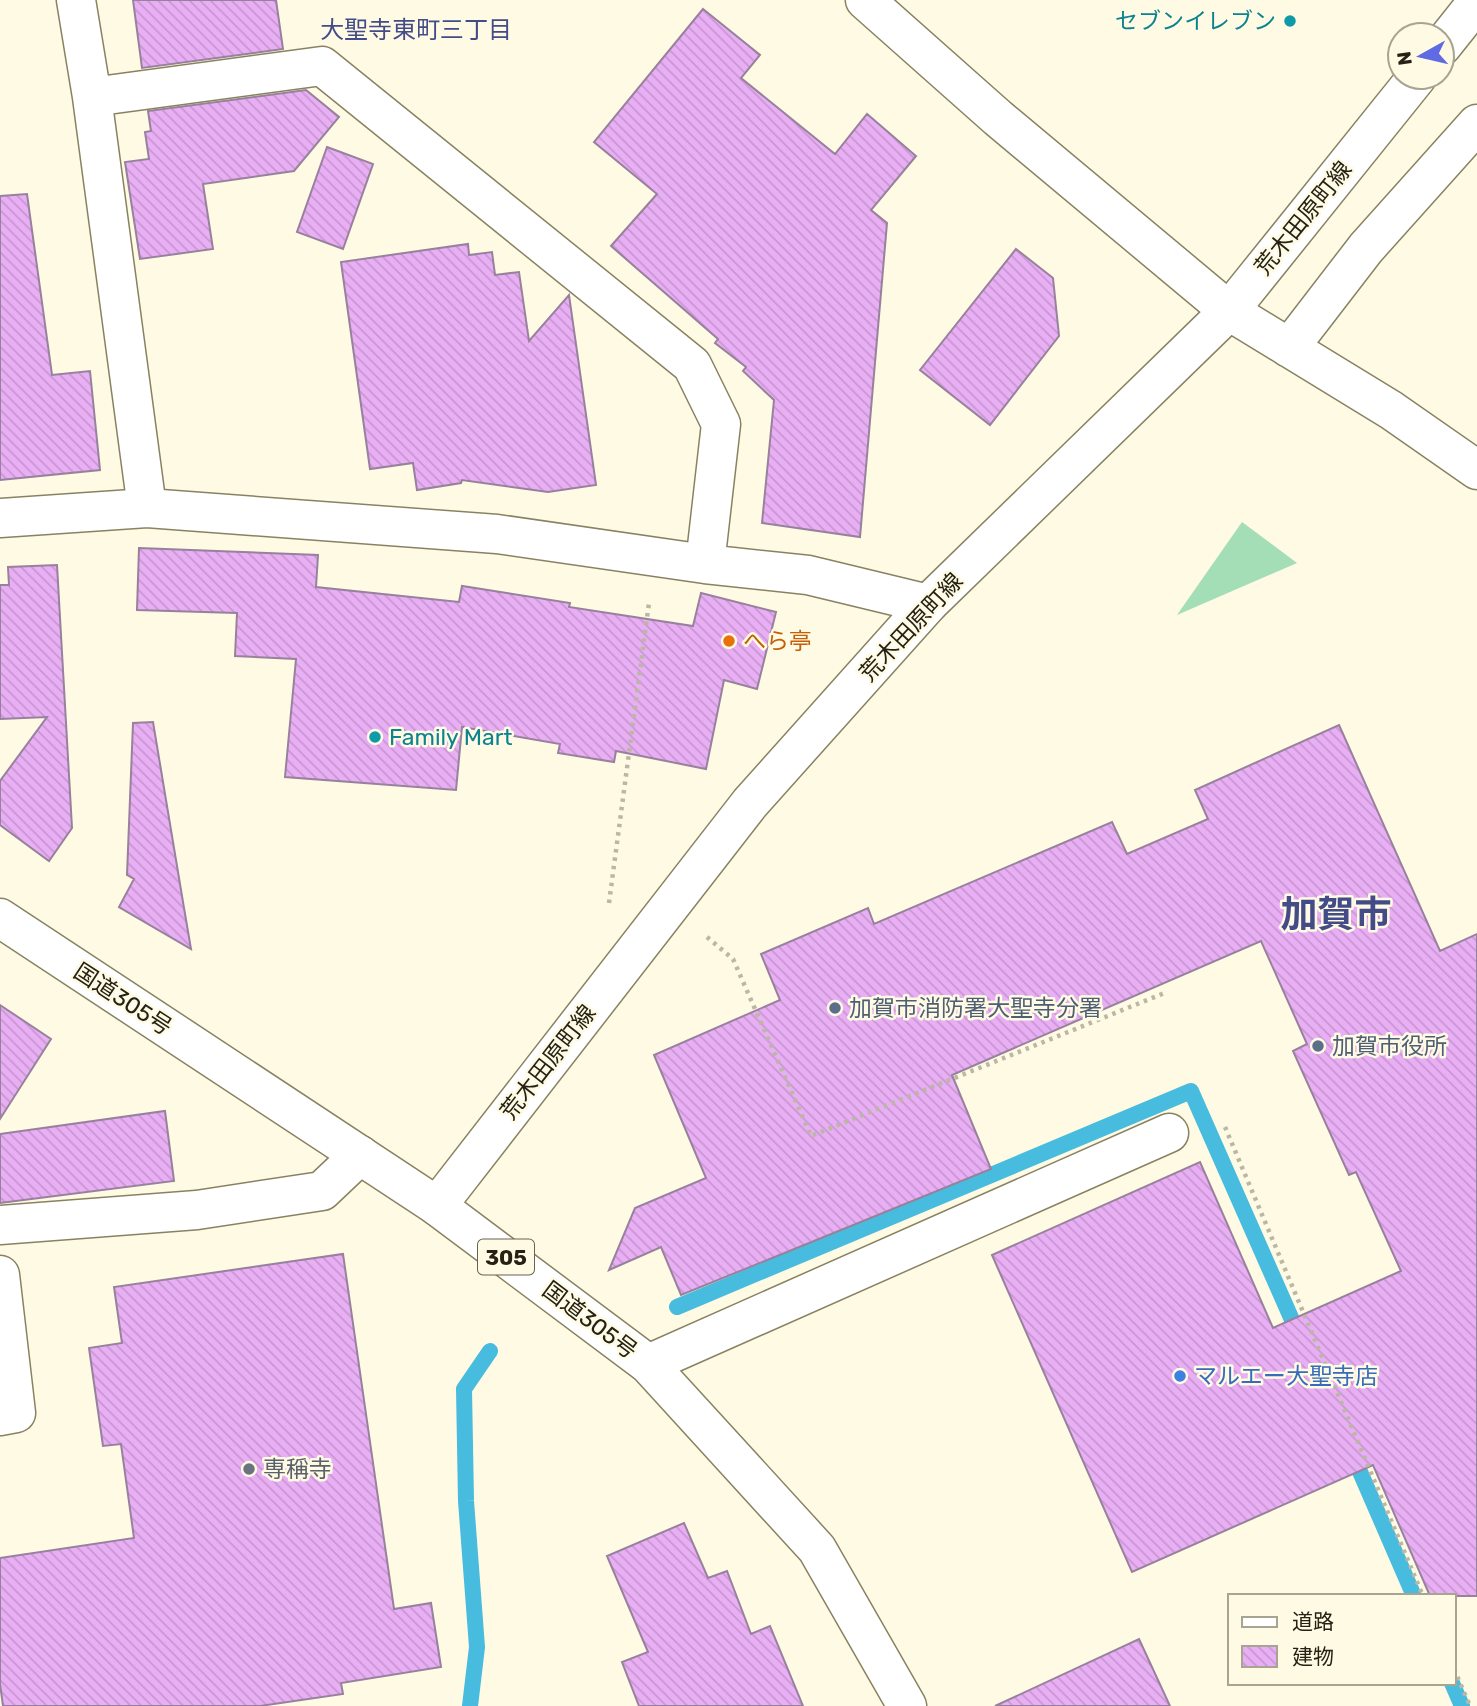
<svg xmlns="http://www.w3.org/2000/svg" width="1477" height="1706" font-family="Rubik,'Noto Sans JP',sans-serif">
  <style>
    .green { fill: #a3deb7 }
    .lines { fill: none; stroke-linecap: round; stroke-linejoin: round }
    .stream { stroke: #47bcde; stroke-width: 16 }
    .building { fill: url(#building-back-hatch); stroke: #97819c; stroke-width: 2 }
    .minor-casing { stroke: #898262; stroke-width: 41 }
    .major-casing { stroke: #898262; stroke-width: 41 }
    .highway-casing { stroke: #898262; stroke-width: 41 }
    .path { stroke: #bbb7a4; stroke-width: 4.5; stroke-dasharray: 3.5 5; stroke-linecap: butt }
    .minor { stroke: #fff; stroke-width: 38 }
    .major { stroke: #fff; stroke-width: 38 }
    .highway { stroke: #fff; stroke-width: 38 }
    .culture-dot { fill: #0f9aa8; stroke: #fefae4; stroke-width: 2.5 }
    .food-dot { fill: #e8710a; stroke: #fefae4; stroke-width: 2.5 }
    .service-dot { fill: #5c6f8a; stroke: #fefae4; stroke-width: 2.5 }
    .shop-dot { fill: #3f7fe0; stroke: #fefae4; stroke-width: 2.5 }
    .worship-dot { fill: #6b7280; stroke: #fefae4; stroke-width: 2.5 }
    .labels { text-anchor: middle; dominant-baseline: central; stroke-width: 5; stroke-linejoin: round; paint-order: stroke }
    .shield { fill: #fefae4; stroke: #666353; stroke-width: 2 }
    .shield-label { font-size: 21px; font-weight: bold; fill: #252215 }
    .culture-label { font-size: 23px; fill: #0d838f; stroke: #fefae4; text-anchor: end }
    .street-label { font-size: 23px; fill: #252215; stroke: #fefae4 }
    .food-label { font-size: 23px; fill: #c56008; stroke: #fefae4; text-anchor: start }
    .service-label { font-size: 23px; fill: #4e5e75; stroke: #fefae4; text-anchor: start }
    .shop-label { font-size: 23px; fill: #366cbe; stroke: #fefae4; text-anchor: start }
    .worship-label { font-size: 23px; fill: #5b616d; stroke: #fefae4; text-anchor: start }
    .neighbourhood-label { font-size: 24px; fill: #434c88; stroke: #fefae4 }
    .town-label { font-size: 37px; font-weight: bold; fill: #434c88; stroke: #fefae4 }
  </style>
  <defs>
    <pattern id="building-back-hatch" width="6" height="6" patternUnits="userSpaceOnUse" patternTransform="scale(1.75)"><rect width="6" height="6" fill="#e9aff5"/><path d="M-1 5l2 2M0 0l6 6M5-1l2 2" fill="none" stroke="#c896d1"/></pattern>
  </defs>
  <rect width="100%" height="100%" fill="#fefae4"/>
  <!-- green -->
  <path class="green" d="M1242,522L1297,563L1177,615Z"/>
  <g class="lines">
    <!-- stream -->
    <path class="stream" d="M677,1307L1191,1091L1300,1338
      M1351,1451L1414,1596
      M1452,1683L1462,1706
      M470,1706L477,1647L466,1501L464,1389L490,1351"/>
  </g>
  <!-- building -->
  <path class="building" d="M133,0H276L283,49L142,68Z
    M703,9L760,55L741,78L835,154L867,114L916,156L871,210L887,223L860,537L762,523L774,400L743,371L746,367L715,343L718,339L611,246L657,194L594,142Z
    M306,90L339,117L294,171L203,184L213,249L140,259L125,162L149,159L145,132L151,131L148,111Z
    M327,147L373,164L343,249L297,232Z
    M27,194L52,375L90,371L100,470L0,480V196Z
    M468,244L469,255L492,252L495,275L519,272L529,341L569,295L596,485L548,492L462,480L461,483L417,490L413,463L370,469L341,262Z
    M1016,249L1053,278L1059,336L990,425L920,370Z
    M139,548L318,555L316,587L459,602L462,586L570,603L569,607L693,626L701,593L776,612L757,689L724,680L706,769L616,751L614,762L558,753L560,744L462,727L456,790L285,777L296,659L235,656L237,613L137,610Z
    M57,565L72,828L49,861L0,825V781L47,717L0,719V585H9L8,567Z
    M153,722L184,908L191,949L119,907L134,879L127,875L133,723Z
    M1339,725L1440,951L1477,934V1596H1430L1373,1465L1132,1572L992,1255L1200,1162L1273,1328L1401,1271L1356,1172L1349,1175L1293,1051L1307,1044L1261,941L952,1075L991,1169L681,1295L661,1247L609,1270L635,1208L706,1178L654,1055L780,1000L761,954L868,908L874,924L1112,822L1127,854L1208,819L1195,790Z
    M0,1005L51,1039L0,1119Z
    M165,1111L174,1181L0,1203V1134Z
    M343,1254L394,1609L431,1603L441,1667L341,1683L343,1694L260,1706H3L0,1684V1558L134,1538L121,1444L103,1446L89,1348L122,1343L114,1287Z
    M684,1523L708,1578L727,1571L751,1634L770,1626L803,1706H639L622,1662L648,1652L607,1556Z
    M1139,1639L1170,1706H995Z"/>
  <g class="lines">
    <defs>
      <path id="minor" d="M76,0L92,97L147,508
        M865,0L998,118L1229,311L1391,410L1477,470
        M92,97L322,66L692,365L721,424L705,564
        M1289,348L1366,248L1477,124
        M0,518L147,508L497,534L705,564L808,575L928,604
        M0,1225L197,1210L322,1191L360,1155
        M0,1275L16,1413L0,1416
        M648,1364L1169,1133"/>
      <path id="major" d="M1442,46L1477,2
        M437,1206L750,803L928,604L1229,311L1417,77"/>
      <path id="highway" d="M0,918L437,1206L648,1364L817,1549L907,1706"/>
    </defs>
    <!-- minor casing -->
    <use href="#minor" class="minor-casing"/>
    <!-- major casing -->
    <use href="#major" class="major-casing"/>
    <!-- highway casing -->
    <use href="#highway" class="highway-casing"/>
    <!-- path -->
    <path class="path" d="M609,903L649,603
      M707,937L733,959L811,1136L1167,992
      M1225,1127L1423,1596
      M1454,1669L1470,1706"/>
    <!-- minor -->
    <use href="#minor" class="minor"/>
    <!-- major -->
    <use href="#major" class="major"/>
    <!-- highway -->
    <use href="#highway" class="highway"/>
  </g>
  <!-- markers -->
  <g class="culture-dot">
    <circle cx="1290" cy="21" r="7"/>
    <circle cx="375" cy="737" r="7"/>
  </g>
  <circle class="food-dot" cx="729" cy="641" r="7"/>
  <g class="service-dot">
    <circle cx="835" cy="1008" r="7"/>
    <circle cx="1318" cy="1046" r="7"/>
  </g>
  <circle class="shop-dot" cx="1180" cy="1376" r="7"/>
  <circle class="worship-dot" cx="249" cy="1469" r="7"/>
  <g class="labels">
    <!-- shield labels -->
    <rect class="shield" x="478" y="1239.5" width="56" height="35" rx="5"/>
    <g class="shield-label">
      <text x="506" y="1257">305</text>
    </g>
    <!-- culture labels -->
    <g class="culture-label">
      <text x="1276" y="21">セブンイレブン</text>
      <text x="389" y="737" text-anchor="start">Family Mart</text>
    </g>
    <!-- street labels -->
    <g class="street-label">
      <text transform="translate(1303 218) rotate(-51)">荒木田原町線</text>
      <text transform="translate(911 627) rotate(-47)">荒木田原町線</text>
      <text transform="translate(123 999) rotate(33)">国道305号</text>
      <text transform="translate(548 1062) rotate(-52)">荒木田原町線</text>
      <text transform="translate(590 1320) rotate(37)">国道305号</text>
    </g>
    <!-- food labels -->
    <g class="food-label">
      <text x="743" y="641">へら亭</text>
    </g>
    <!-- service labels -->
    <g class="service-label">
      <text x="849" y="1008">加賀市消防署大聖寺分署</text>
      <text x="1332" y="1046">加賀市役所</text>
    </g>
    <!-- shop labels -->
    <g class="shop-label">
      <text x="1194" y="1376">マルエー大聖寺店</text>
    </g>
    <!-- worship labels -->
    <g class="worship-label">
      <text x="263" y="1469">専稱寺</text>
    </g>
    <!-- neighbourhood labels -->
    <g class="neighbourhood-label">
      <text x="416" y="30">大聖寺東町三丁目</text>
    </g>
    <!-- town labels -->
    <g class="town-label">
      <text x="1336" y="914">加賀市</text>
    </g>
  </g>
  <!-- legend -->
  <rect x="1228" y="1594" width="228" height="91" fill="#fefae4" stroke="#a7a491" stroke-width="2"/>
  <rect x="1242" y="1617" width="35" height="10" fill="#ffffff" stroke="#a7a491" stroke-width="2"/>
  <text x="1292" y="1629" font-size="21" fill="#252215">道路</text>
  <rect x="1242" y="1646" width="35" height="21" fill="url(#building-back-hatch)" stroke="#a7a491" stroke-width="2"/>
  <text x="1292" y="1664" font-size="21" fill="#252215">建物</text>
  <!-- north arrow -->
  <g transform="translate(1421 56) rotate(262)"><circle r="33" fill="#fefae4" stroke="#a7a491" stroke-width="2"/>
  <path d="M0-5L12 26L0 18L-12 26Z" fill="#5f6be2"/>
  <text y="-10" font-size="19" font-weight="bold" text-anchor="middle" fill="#252215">N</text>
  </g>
</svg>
